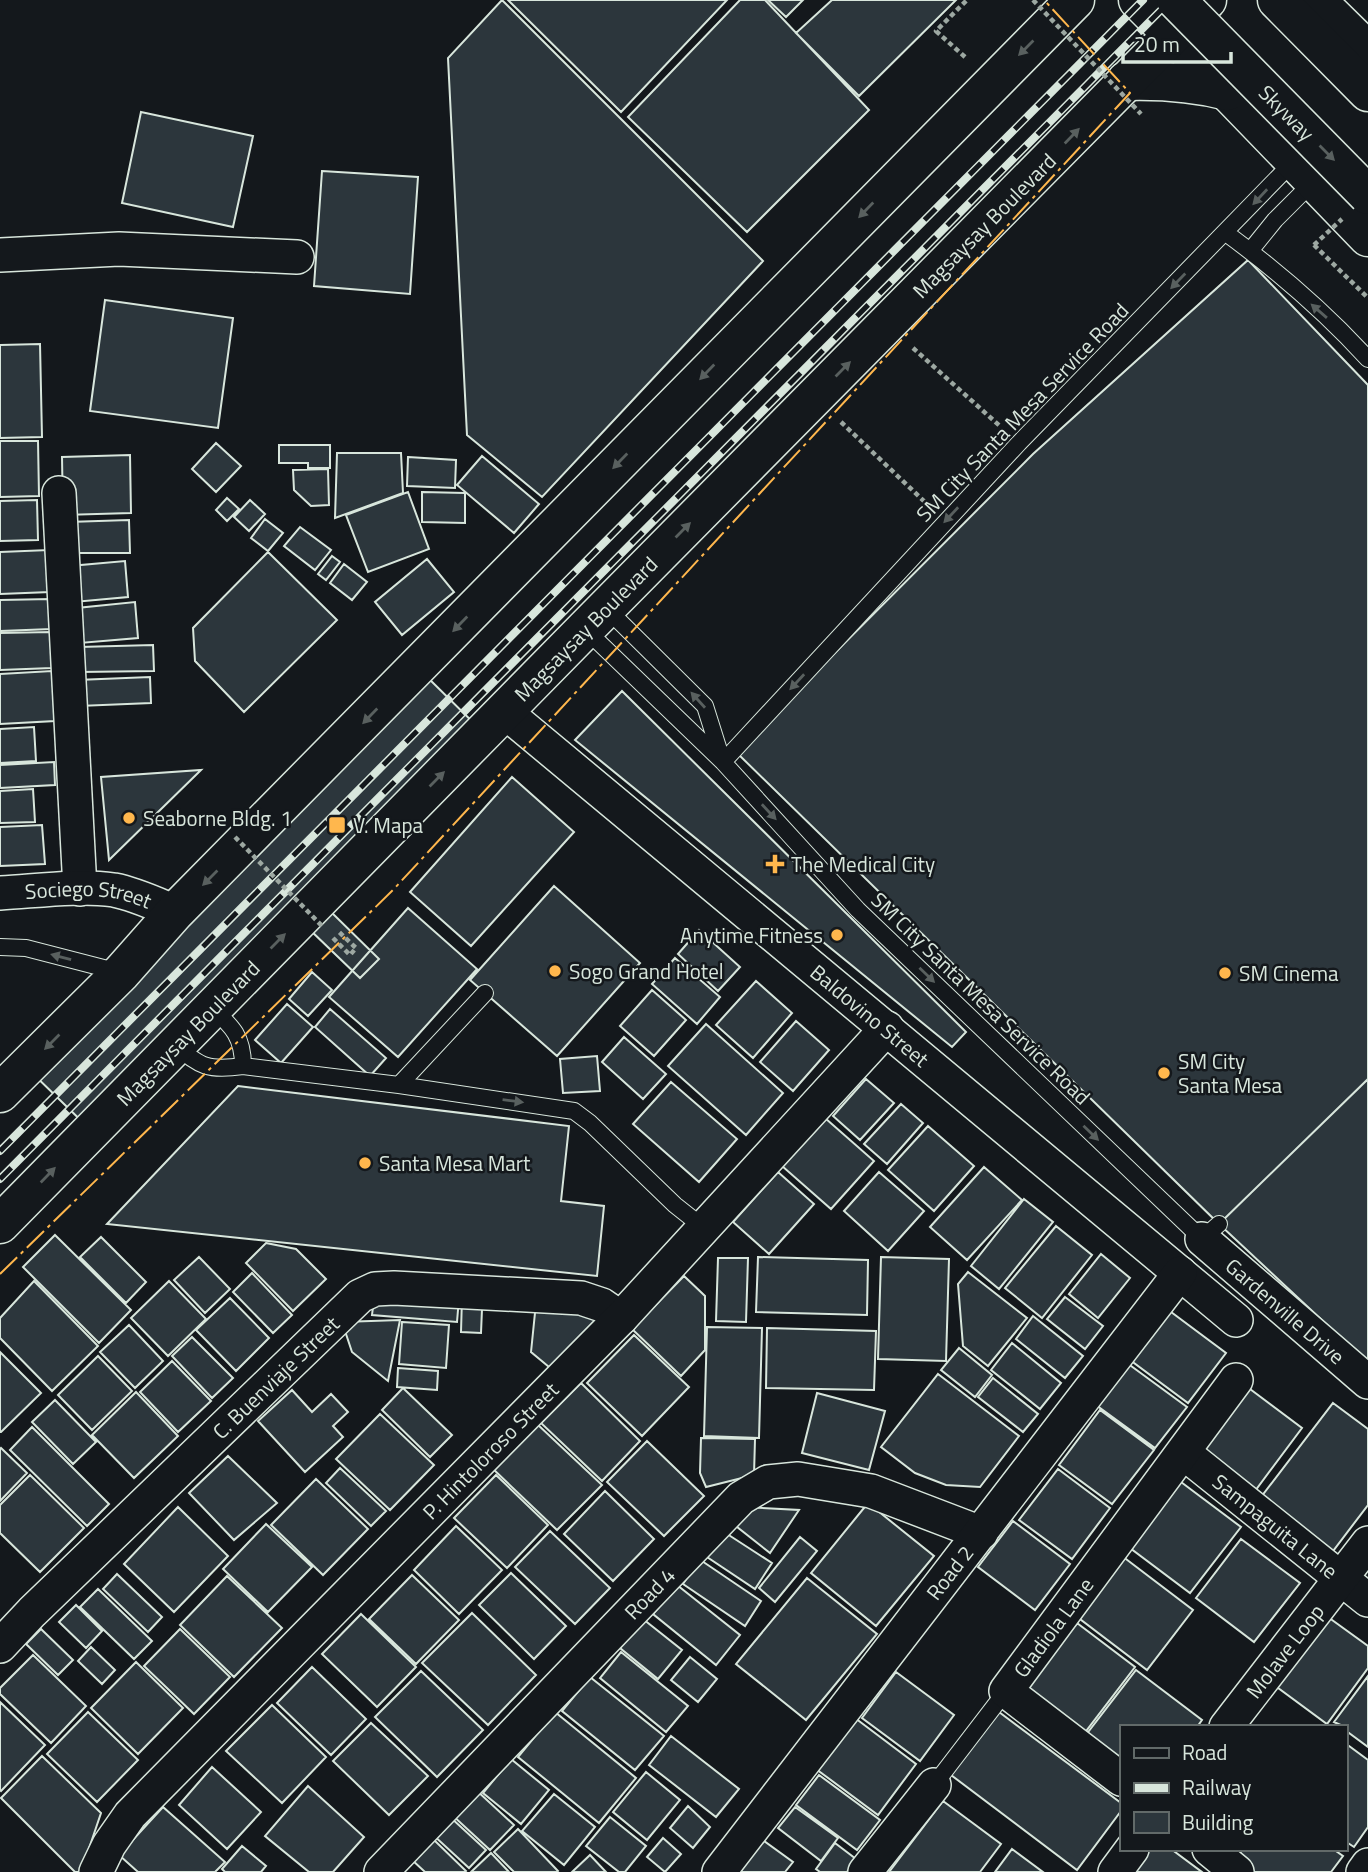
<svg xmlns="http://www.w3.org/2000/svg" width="1368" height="1872" font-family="'Titillium Web',sans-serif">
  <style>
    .building { fill: #2c363c; stroke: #d8e6dc; stroke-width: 2 }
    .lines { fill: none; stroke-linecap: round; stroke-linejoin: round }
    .lane-casing { stroke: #d8e6dc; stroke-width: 18 }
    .street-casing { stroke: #d8e6dc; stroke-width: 36 }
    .secondary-casing { stroke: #d8e6dc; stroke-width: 41 }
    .primary-casing { stroke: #d8e6dc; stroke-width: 41 }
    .highway-casing { stroke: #d8e6dc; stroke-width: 41 }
    .path { stroke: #9da8a2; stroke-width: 4.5; stroke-dasharray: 5 3.5; stroke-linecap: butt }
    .lane { stroke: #14181c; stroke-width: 16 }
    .street { stroke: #14181c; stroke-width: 33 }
    .secondary { stroke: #14181c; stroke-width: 38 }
    .primary { stroke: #14181c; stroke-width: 38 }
    .highway { stroke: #14181c; stroke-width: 38 }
    .rail-casing { stroke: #d8e6dc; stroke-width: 8 }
    .rail { stroke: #14181c; stroke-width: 5; stroke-dasharray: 16; stroke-linecap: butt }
    .highway-bridge-casing { stroke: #d8e6dc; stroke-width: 41; stroke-linecap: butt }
    .path-bridge { stroke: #9da8a2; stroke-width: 4.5; stroke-dasharray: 5 3.5; stroke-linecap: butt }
    .highway-bridge { stroke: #14181c; stroke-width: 38 }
    .power { stroke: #ffb74d; stroke-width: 2; stroke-dasharray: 24 5 3.5 5; stroke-linecap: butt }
    .oneway { fill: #59605f }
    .poi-dot { fill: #ffb74d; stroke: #14181c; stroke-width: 2.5 }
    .labels { text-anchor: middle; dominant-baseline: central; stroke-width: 5; stroke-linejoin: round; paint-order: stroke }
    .street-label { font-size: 21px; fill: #d8e6dc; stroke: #14181c }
    .poi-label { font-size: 21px; fill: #d8e6dc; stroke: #14181c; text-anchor: start }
  </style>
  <rect width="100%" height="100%" fill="#14181c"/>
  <!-- building -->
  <path class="building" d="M502,0L763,261L542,497L467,435L448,58Z
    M508,0H727L621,112Z
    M740,0H765L869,110L747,232L628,117Z
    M768,0H803L786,17Z
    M832,0H956L859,96L796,33Z
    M141,112L253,136L233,227L122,203Z
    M322,171L418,177L410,294L314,286Z
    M1248,260L1368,385V1079L1219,1224L736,752L1033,454Z
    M105,300L233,318L218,428L90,411Z
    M40,344L42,437L0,438V345Z
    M0,441H38L39,496L0,497Z
    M216,443L241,466L216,492L192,469Z
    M279,445H330V468H308V463H279Z
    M337,453H401L403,493L335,518Z
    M130,455L131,513L63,515L62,457Z
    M482,456L539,504L514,533L457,485Z
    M408,457L456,460L455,488L407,486Z
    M328,469L329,505L311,506L294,490L293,470Z
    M408,492L429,549L368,572L346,515Z
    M422,492L465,493V523L422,522Z
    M227,498L239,509L227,521L216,510Z
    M37,500L38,540L0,541V501Z
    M250,500L265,514L249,531L234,517Z
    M265,519L283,533L268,551L251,538Z
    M129,520L130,553H70L68,522Z
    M300,527L331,550L315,570L284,546Z
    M49,550L50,592L0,594V552Z
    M268,552L337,620L244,712L195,661L193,628Z
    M332,556L340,562L326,580L318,574Z
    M427,559L454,592L402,635L375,602Z
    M125,561L128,597L74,602L70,566Z
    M344,564L367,582L352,600L330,583Z
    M51,599L52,629L0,631V600Z
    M135,602L138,638L80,643L77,608Z
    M51,632L52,668L0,670V633Z
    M153,645L154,671L80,672L79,647Z
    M419,669L493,742L328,909L379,959L360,978L309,929L100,1139L25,1066Z
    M52,671L55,721L0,724V674Z
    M150,677L151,703L79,706L77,680Z
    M622,691L966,1032L952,1047L575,740Z
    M34,727L36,761L0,763V729Z
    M54,762L55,785L0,788V765Z
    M201,770L109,860L101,777Z
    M512,777L574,832L471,946L410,892Z
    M33,789L35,822L0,823V791Z
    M42,825L45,864L0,866V827Z
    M554,886L640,963L557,1056L470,980Z
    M408,908L477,969L398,1057L329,997Z
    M699,930L740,967L718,991L678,954Z
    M675,958L720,997L697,1024L652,984Z
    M312,972L332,990L308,1016L289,999Z
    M756,981L792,1013L753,1058L716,1025Z
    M652,990L686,1020L654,1056L620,1026Z
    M287,1004L313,1027L281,1063L255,1040Z
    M330,1009L386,1058L370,1076L315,1027Z
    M796,1021L829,1050L793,1091L760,1062Z
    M706,1024L783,1093L746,1135L668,1066Z
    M624,1037L666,1074L643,1099L602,1062Z
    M597,1056L600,1091L563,1093L560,1059Z
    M866,1079L894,1103L860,1140L833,1116Z
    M1368,1079V1363L1219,1224Z
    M671,1082L737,1139L699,1182L633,1124Z
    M238,1086L569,1126L561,1201L604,1206L597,1276L107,1224Z
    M901,1104L923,1123L887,1164L864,1144Z
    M825,1118L874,1161L831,1209L782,1166Z
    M928,1126L974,1166L934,1211L888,1170Z
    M984,1167L1022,1200L967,1260L930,1227Z
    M778,1172L814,1204L769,1254L733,1222Z
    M879,1172L924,1211L888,1251L844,1211Z
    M1024,1199L1053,1222L999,1289L971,1266Z
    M1056,1226L1092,1255L1042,1318L1005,1288Z
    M55,1235L131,1310L99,1343L23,1267Z
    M101,1237L146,1282L126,1303L80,1257Z
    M266,1243L296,1249L326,1279L293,1311L246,1263Z
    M1101,1254L1130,1278L1098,1318L1069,1294Z
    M199,1257L230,1289L205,1313L174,1280Z
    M758,1257L868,1260L867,1315L756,1312Z
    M881,1257L949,1259L946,1361L878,1359Z
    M718,1258H748L746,1322L716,1321Z
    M968,1272L1027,1318L988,1366L963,1346L958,1284Z
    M252,1273L292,1315L273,1333L233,1292Z
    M684,1276L705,1296V1350L681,1376L632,1329Z
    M34,1281L98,1346L52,1391L0,1338V1318Z
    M169,1281L206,1319L168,1356L131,1318Z
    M375,1291L459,1298L457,1322L372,1315Z
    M462,1297L482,1309L481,1333L461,1332Z
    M1065,1297L1103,1326L1085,1349L1047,1319Z
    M230,1298L269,1338L236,1371L196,1330Z
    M581,1301L611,1325L561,1377L531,1352L536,1303Z
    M1163,1306L1226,1353L1188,1403L1126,1357Z
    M1033,1316L1083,1356L1065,1378L1016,1339Z
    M400,1320L388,1381L352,1352L342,1322Z
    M402,1322L449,1325L446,1368L399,1364Z
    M129,1325L163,1361L135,1388L100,1352Z
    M707,1327L762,1328L759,1438L704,1436Z
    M767,1328L876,1331L874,1390L766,1388Z
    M634,1335L689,1387L642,1436L587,1383Z
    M192,1337L233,1378L212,1398L172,1356Z
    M1012,1343L1061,1383L1040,1409L991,1370Z
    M959,1348L992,1375L975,1397L941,1370Z
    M0,1352L41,1393L1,1432H0Z
    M98,1356L132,1391L92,1430L58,1395Z
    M172,1361L211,1401L178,1432L140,1392Z
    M1127,1363L1187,1407L1155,1448L1096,1405Z
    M398,1368L438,1371L437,1390L397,1387Z
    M938,1374L1019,1436L980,1487L946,1485L915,1473L881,1447Z
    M993,1378L1038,1414L1023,1432L978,1397Z
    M581,1383L640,1441L602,1481L541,1423Z
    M1246,1386L1302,1428L1252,1495L1195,1452Z
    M403,1388L452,1435L430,1457L382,1410Z
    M292,1390L312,1412L331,1394L348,1412L333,1426L343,1437L305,1472L258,1421Z
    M136,1392L178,1436L134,1478L92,1435Z
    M817,1393L885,1411L869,1470L802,1453Z
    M55,1400L96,1442L73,1464L32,1422Z
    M1333,1403L1368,1429V1505L1330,1555L1258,1501Z
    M1100,1410L1154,1450L1112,1504L1059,1465Z
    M380,1414L434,1465L390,1510L336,1459Z
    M536,1423L602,1485L557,1530L492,1468Z
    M32,1427L109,1504L87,1526L10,1450Z
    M701,1438L755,1439L754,1475L706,1487L700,1473Z
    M647,1441L704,1496L664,1536L607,1482Z
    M1,1448L27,1473L0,1501V1449Z
    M228,1456L277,1503L234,1540L189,1493Z
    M340,1468L386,1511L371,1526L326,1483Z
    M1058,1469L1110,1508L1072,1559L1019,1520Z
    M30,1475L84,1528L40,1572L0,1533V1505Z
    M496,1475L548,1525L507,1568L454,1518Z
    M316,1479L368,1529L323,1575L271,1525Z
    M1177,1479L1241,1527L1190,1593L1126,1545Z
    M605,1491L654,1539L613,1581L564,1534Z
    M868,1503L934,1556L876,1626L811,1573Z
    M178,1507L228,1556L174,1612L124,1564Z
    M744,1507L799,1510L770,1553L732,1523Z
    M1013,1521L1070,1564L1035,1610L978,1567Z
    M266,1524L312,1567L268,1612L223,1569Z
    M456,1526L502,1570L459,1614L414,1570Z
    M721,1530L772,1563L755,1589L704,1555Z
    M550,1531L610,1588L575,1624L515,1567Z
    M800,1537L817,1551L775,1602L759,1588Z
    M1241,1539L1300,1583L1254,1642L1196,1598Z
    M1122,1556L1193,1610L1147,1670L1076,1616Z
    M699,1559L761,1601L745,1626L683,1584Z
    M511,1573L566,1626L534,1659L479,1605Z
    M117,1574L162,1617L148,1632L103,1589Z
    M412,1575L459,1620L416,1664L369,1619Z
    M227,1576L282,1628L234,1677L180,1625Z
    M807,1578L877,1634L806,1720L736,1664Z
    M677,1585L740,1635L716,1665L653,1614Z
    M98,1589L152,1641L134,1659L80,1607Z
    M76,1605L102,1631L86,1648L59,1622Z
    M1321,1612L1368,1646V1668L1327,1724L1270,1682Z
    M472,1613L536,1675L488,1725L422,1663Z
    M361,1614L416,1667L377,1707L322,1654Z
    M643,1619L682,1650L658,1679L620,1648Z
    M1077,1623L1135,1667L1083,1735L1025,1691Z
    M41,1629L73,1660L58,1675L26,1644Z
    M180,1629L230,1677L194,1714L144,1666Z
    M91,1647L115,1670L102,1684L78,1661Z
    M621,1652L688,1706L666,1732L600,1678Z
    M33,1655L86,1706L51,1743L0,1694V1688Z
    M690,1657L717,1679L698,1702L671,1680Z
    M136,1662L183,1708L138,1754L91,1708Z
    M312,1667L366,1719L331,1755L277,1703Z
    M1136,1670L1202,1720L1197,1727H1121V1770L1082,1740Z
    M421,1671L483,1730L437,1777L375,1717Z
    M896,1672L954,1715L920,1761L862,1718Z
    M1368,1676V1747L1345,1730V1727L1334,1722Z
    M590,1677L664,1736L635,1770L562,1711Z
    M0,1702L45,1745L1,1791L0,1790Z
    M272,1705L326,1757L282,1803L226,1751Z
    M995,1709L1121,1803V1811L1077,1870L947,1772Z
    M88,1712L138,1760L97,1802L47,1754Z
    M555,1712L636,1778L599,1823L518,1757Z
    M855,1718L916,1764L878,1815L816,1769Z
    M371,1723L428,1776L389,1815L333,1761Z
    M671,1736L739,1789L716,1817L649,1765Z
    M1345,1743L1368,1760V1827L1354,1847L1345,1841Z
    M42,1756L101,1813L81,1872H75L1,1798Z
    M511,1759L549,1790L521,1824L483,1793Z
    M212,1767L261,1812L227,1849L179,1805Z
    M646,1772L680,1800L647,1840L613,1812Z
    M819,1775L880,1820L857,1850L796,1805Z
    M308,1786L364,1837L333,1872H309L265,1836Z
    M475,1789L514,1825L490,1850L451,1814Z
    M554,1794L595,1827L564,1865L522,1831Z
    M943,1801L1001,1844L980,1872H889Z
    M688,1806L710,1827L693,1848L670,1828Z
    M163,1807L225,1862L215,1872H138L119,1855Z
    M795,1807L838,1838L821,1861L778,1828Z
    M449,1816L486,1850L469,1868L432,1834Z
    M610,1817L646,1846L625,1872H619L586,1846Z
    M518,1829L558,1871L557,1872H514L494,1852Z
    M432,1838L466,1871L465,1872H425L411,1859Z
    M663,1838L681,1854L665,1872L647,1857Z
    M760,1838L793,1862L785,1872H735Z
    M835,1843L856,1859L847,1872H820L816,1869Z
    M242,1846L266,1866L261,1872H225L222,1869Z
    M1012,1849L1043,1872H995Z
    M1146,1849H1171L1202,1872H1129Z
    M1243,1849H1333L1343,1856L1331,1872H1243L1232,1863Z
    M491,1853L509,1872H471Z
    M590,1855L606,1872H572Z"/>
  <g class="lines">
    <defs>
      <path id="lane" d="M1226,233C1276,270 1326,313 1368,359
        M1250,251L1275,220L1314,181
        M606,608L705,706L722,760
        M585,629L723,762L858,910L1202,1239L1219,1224
        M723,762L1019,443L1294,161
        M0,947L26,948L119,972
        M212,1008C233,1027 243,1037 243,1066
        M175,1045C201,1067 208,1071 243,1066L399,1085L574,1111L590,1123L675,1205L704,1228
        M399,1085L485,993
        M934,1785L1006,1691"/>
      <g id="street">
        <path d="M0,255L119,249L297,257"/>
        <path d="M59,493L80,889"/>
        <path id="s1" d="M504,711L1236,1320"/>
        <path id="s2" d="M0,893C37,891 77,885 114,890C135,894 156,904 175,912"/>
        <path id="s3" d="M1202,1239L1368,1382"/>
        <path id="s4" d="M1184,1453L1368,1600"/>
        <path id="s5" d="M0,1646L32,1612L360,1296L375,1289L394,1288L581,1298L602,1305L621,1318"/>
        <path id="s6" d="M1226,1727L1368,1543"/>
        <path id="s7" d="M1121,1779L1006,1691L1236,1380"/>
        <path d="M1209,1849L1237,1872"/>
        <path id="s8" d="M96,1872L109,1845L130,1815L621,1318L887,1028"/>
        <path id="s9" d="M381,1872L741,1498L768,1482L798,1479L871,1491L981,1533"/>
        <path id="s10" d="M719,1872L1180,1273"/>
        <path d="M865,1872L934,1785"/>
        <path d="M1115,1872L1132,1849"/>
        <path d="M1363,1872L1368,1865"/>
      </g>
      <path id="secondary" d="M1316,0L1368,51
        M1172,34L1368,237"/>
      <g id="primary">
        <path d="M1138,0L1172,34"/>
        <path d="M1126,81C1161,80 1193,82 1228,91"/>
        <path d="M0,1093L121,973L175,912L1075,0"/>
        <path id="s11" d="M0,1224L585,629L1207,0"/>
      </g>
      <path id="highway" d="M1277,0L1368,92"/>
    </defs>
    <!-- lane casing -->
    <use href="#lane" class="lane-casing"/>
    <!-- street casing -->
    <use href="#street" class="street-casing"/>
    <!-- secondary casing -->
    <use href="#secondary" class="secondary-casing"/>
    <!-- primary casing -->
    <use href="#primary" class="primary-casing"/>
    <!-- highway casing -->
    <use href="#highway" class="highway-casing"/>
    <!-- path -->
    <path class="path" d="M965,57L936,31L967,0
      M1314,245L1368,298
      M913,348L1001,427
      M841,422L928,505
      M333,938L350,955L356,948L338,931"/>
    <!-- lane -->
    <use href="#lane" class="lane"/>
    <!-- street -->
    <use href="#street" class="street"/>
    <!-- secondary -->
    <use href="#secondary" class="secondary"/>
    <!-- primary -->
    <use href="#primary" class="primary"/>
    <!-- highway -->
    <use href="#highway" class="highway"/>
    <defs>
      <path id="rail" d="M0,1151L1143,0
        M0,1179L1171,0"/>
    </defs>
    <!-- rail casing -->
    <use href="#rail" class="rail-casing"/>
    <!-- rail -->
    <use href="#rail" class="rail"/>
    <defs>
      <g id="highway-bridge">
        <path id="s12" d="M1176,0L1368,195"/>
      </g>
    </defs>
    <!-- highway-bridge casing -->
    <use href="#highway-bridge" class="highway-bridge-casing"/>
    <!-- path-bridge -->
    <path class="path-bridge" d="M1033,0L1141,114
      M1314,245L1342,219
      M235,837L323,927"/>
    <!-- highway-bridge -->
    <use href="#highway-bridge" class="highway-bridge"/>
    <!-- power -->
    <path class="power" d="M0,1274L393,890L1130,93L1044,0"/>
  </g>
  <!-- one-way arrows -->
  <defs><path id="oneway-solid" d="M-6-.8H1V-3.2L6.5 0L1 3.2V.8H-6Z" transform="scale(1.75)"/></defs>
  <g class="oneway">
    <use href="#oneway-solid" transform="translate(1026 48) rotate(135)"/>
    <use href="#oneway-solid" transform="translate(1072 136) rotate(-46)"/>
    <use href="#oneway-solid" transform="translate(1327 153) rotate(45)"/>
    <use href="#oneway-solid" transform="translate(1260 197) rotate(133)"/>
    <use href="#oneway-solid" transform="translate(866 210) rotate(134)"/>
    <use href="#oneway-solid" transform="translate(1178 281) rotate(134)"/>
    <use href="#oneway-solid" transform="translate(1319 311) rotate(-139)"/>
    <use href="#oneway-solid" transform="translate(843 369) rotate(-45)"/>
    <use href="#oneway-solid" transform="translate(707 372) rotate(134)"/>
    <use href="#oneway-solid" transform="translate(620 461) rotate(134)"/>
    <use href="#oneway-solid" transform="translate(951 515) rotate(133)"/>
    <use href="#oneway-solid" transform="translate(683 530) rotate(-45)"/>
    <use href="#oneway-solid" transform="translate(460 624) rotate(134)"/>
    <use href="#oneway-solid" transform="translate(797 682) rotate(133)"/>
    <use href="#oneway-solid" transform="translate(698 700) rotate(-132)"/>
    <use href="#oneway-solid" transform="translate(370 716) rotate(134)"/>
    <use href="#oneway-solid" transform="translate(437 779) rotate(-45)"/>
    <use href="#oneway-solid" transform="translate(769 812) rotate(47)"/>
    <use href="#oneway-solid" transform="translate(210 878) rotate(135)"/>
    <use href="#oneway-solid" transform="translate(278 941) rotate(-45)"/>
    <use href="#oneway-solid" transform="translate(61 957) rotate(-165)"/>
    <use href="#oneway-solid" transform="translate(927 975) rotate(44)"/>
    <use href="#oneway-solid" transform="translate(52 1042) rotate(135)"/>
    <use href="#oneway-solid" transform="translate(513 1101) rotate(7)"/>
    <use href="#oneway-solid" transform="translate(1091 1133) rotate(44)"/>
    <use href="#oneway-solid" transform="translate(48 1175) rotate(-46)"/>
  </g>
  <!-- markers -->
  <g class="poi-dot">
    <circle cx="129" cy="818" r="7"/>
    <rect x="328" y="816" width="18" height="18" rx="3.5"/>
    <path d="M771.5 853.5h7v7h7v7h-7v7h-7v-7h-7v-7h7z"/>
    <circle cx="837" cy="935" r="7"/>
    <circle cx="555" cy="971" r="7"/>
    <circle cx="1225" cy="973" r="7"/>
    <circle cx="1164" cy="1073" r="7"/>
    <circle cx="365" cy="1163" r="7"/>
  </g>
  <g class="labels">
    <!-- street labels -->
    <g class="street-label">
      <text stroke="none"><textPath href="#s12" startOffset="158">Skyway</textPath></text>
      <text stroke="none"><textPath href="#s11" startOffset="1402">Magsaysay Boulevard</textPath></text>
      <text transform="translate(1022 412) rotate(-46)">SM City Santa Mesa Service Road</text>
      <text stroke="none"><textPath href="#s11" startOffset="835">Magsaysay Boulevard</textPath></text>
      <text stroke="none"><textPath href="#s2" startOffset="89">Sociego Street</textPath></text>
      <text transform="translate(981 998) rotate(44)">SM City Santa Mesa Service Road</text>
      <text stroke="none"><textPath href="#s1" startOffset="476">Baldovino Street</textPath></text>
      <text stroke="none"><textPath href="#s11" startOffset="268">Magsaysay Boulevard</textPath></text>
      <text stroke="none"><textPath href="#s3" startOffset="110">Gardenville Drive</textPath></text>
      <text stroke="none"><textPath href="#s5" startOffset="385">C. Buenviaje Street</textPath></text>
      <text stroke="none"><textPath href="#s8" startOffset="579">P. Hintoloroso Street</textPath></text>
      <text stroke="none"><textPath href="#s4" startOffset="117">Sampaguita Lane</textPath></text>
      <text stroke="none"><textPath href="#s10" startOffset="378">Road 2</textPath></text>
      <text stroke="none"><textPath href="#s9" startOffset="387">Road 4</textPath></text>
      <text stroke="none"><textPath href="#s7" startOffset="224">Gladiola Lane</textPath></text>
      <text stroke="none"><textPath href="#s6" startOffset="96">Molave Loop</textPath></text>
    </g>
    <!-- poi labels -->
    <g class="poi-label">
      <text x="143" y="818">Seaborne Bldg. 1</text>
      <text x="353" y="825">V. Mapa</text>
      <text x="791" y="864">The Medical City</text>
      <text x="823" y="935" text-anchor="end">Anytime Fitness</text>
      <text x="569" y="971">Sogo Grand Hotel</text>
      <text x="1239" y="973">SM Cinema</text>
      <text x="1178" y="1061">SM City<tspan x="1178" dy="24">Santa Mesa</tspan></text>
      <text x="379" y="1163">Santa Mesa Mart</text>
    </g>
  </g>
  <!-- legend -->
  <rect x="1120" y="1725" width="228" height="126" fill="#14181c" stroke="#626a69" stroke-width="2"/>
  <rect x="1134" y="1748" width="35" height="10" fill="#14181c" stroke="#626a69" stroke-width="2"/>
  <text x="1182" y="1760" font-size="21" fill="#d8e6dc">Road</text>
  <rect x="1134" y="1783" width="35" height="10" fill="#d8e6dc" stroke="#626a69" stroke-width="2"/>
  <text x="1182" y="1795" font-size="21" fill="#d8e6dc">Railway</text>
  <rect x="1134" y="1812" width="35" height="21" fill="#2c363c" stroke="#626a69" stroke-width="2"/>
  <text x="1182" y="1830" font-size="21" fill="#d8e6dc">Building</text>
  <!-- scale -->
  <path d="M1123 52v10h108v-10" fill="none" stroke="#d8e6dc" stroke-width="3.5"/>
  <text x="1134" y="52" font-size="21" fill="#d8e6dc" stroke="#14181c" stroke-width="5" paint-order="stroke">20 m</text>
</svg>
